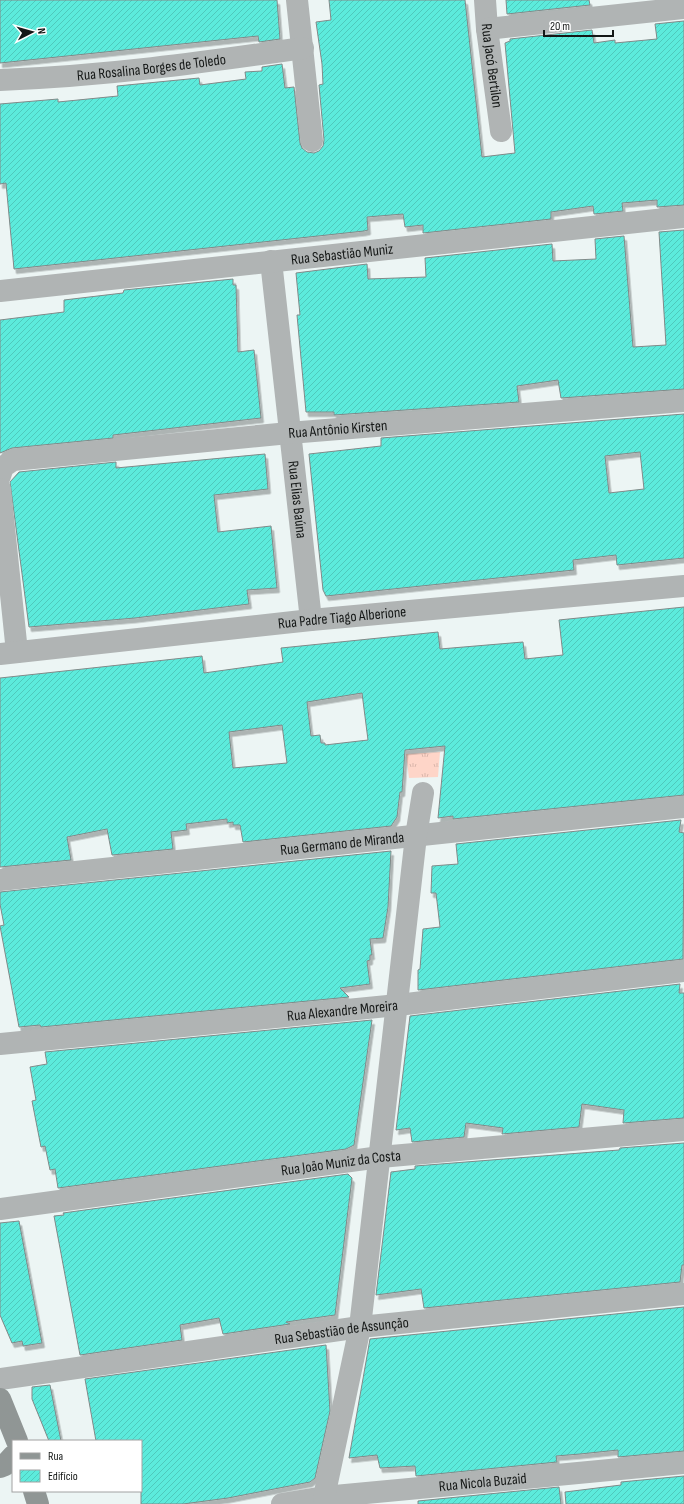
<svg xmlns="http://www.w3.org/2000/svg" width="684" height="1504" font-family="'Sofia Sans Condensed',sans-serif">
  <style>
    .grass { fill: url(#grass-tufts) }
    .building { fill: url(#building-hatch); stroke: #818988; fill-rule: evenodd; filter: url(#shadow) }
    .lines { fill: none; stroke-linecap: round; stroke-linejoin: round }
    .street { stroke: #b0b4b4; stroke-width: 22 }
    .secondary { stroke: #909695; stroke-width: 22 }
    .labels { text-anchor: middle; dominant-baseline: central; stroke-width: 3; stroke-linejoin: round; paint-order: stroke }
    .street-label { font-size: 15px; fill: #141716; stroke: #fff }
  </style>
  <defs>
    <pattern id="grass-tufts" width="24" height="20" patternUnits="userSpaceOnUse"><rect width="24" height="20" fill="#fed5c8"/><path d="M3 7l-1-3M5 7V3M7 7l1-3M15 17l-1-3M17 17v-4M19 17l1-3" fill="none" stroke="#d9b6ab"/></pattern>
    <pattern id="building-hatch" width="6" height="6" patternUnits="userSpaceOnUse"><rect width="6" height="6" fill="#5cebdc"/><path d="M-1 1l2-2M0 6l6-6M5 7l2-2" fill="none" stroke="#4fc9bc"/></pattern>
    <filter id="shadow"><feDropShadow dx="2.5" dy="4.5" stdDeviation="0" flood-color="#0004"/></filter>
  </defs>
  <rect width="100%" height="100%" fill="#ecf5f4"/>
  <!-- grass -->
  <path class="grass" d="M440,752L438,777L409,778L406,754Z"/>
  <!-- building -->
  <path class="building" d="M0,0H277L280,39L259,42L258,36L0,63Z
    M329,0H465L482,157L515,153L505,43L510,41V39L592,30L594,43L615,40V43L657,39L655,24L684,21V205L657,207V200L622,203L623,211L594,214L593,206L551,212V219L423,233V225L405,227L403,214L367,217L368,230L364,231L14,269L6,183L0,184V104L58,99V102L118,96L117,86L199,78L200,85L246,79L245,72L262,71V67L282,64L285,88L294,87L300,143L302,148L307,152L314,153L319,151L323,146L324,140L319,85L323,84L322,64L316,22L331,20Z
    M506,0H589L590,5L507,14Z
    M684,230V389L561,398L558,380L517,386L519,402L334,415V412H306L297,315H300L296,273L367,264L368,279L426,277L425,258L552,244L553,261L596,259L595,239L624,236L633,347L666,345L659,232Z
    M233,279V285H236L238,352L254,350L261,418L113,435V438L12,448L0,453V320L64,312V300L123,293L124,290Z
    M684,414V558L617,565L616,555L573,560L574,570L326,596L323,590L309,454L381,446V438ZM640,452L644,489L609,493L605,456Z
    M265,454L268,489L214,495L218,532L271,526L277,588L247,590L249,604L135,618L29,627L10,482L19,472L116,462V468Z
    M684,607V795L453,819V816L438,818L445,746L405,750L402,792H400L397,817L391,826L243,842L240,825H233V822L227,823V819L186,824L187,830L171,832L173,849L112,855L107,829L67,837L71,860L0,867V678L202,656L204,673L283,662L281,648L438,632L440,649L523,642L525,659L563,655L559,620ZM362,693L368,740L325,745V743H321L320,735L311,736L307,702ZM282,725L287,763L233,768L229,732Z
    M681,820L679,832L684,833L683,959L418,990V970L420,969L423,929L440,927L436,893H431L432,866L458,864L456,844Z
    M391,851L388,907L383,938L370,939L372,955H370V960L367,961L370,984L340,988L349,997L41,1027L40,1025L19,1027L0,926L4,925L0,904V892Z
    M680,984L679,993H684V1118L623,1123L624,1110L582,1104L579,1127L502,1134L503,1128L466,1123L464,1137L412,1142L410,1128L396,1130L410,1016Z
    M372,1020L354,1145L346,1149L58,1188L55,1169L50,1170L45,1146L41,1147L32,1101L36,1100L30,1067L47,1064L45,1052Z
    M684,1143V1265H682L680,1282L424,1308L421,1289L376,1295L391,1172L415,1169V1166L619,1150L620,1148Z
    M348,1174L352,1178L335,1315L286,1322L290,1324L223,1334L219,1318L180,1325L182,1340L80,1355L54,1216L64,1215L63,1213Z
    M19,1221L42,1343L23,1346L22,1341L12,1343L0,1315V1223Z
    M684,1307V1451L618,1457V1450L580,1454L556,1456L557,1462L416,1476L415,1466L380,1468L377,1455L349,1458L370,1339Z
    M326,1345L330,1411L315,1478L310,1482L228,1498L183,1504H141V1441H96L85,1379Z
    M50,1385L61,1441H49L32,1399V1387Z
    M684,1476V1504H566L565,1492L621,1485V1482Z
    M559,1487L561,1504H418V1501Z"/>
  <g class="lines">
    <!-- street -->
    <g class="street">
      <path d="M297,0L312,141"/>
      <path id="s1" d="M485,0L487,29L501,131"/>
      <path d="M487,29L684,8"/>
      <path id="s2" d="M0,80C104,76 200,63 303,48"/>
      <path id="s3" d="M271,261L311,620"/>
      <path id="s4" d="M0,291L684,217"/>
      <path id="s5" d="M0,476L3,467L13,460L289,433L684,401"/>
      <path d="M0,489L17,652"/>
      <path id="s6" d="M0,654L311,620L684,586"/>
      <path id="s7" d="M0,880L684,807"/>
      <path id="s8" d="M0,1044L398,1005L684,971"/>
      <path id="s9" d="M0,1209L380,1157L684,1130"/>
      <path id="s10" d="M0,1379L360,1327L684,1294"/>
      <path id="s11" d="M282,1504L324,1497L684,1463"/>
      <path d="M327,1504L324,1497L360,1327L416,836L423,793"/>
    </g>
    <!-- secondary -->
    <path class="secondary" d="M0,1399L17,1441
      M0,1467L5,1465L13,1456
      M34,1491L38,1504"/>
  </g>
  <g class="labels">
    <!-- street labels -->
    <g class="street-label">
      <text stroke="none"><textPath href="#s1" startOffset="66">Rua Jacó Bertilon</textPath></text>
      <text stroke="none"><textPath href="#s2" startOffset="152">Rua Rosalina Borges de Toledo</textPath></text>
      <text stroke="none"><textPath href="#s4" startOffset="344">Rua Sebastião Muniz</textPath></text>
      <text stroke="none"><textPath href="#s5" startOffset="348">Rua Antônio Kirsten</textPath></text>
      <text stroke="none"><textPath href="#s3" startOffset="240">Rua Elias Baúna</textPath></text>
      <text stroke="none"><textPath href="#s6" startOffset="344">Rua Padre Tiago Alberione</textPath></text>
      <text stroke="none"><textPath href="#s7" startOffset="344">Rua Germano de Miranda</textPath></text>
      <text stroke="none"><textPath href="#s8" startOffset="344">Rua Alexandre Moreira</textPath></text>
      <text stroke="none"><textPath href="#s9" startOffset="344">Rua João Muniz da Costa</textPath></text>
      <text stroke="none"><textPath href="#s10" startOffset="345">Rua Sebastião de Assunção</textPath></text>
      <text stroke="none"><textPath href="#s11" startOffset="202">Rua Nicola Buzaid</textPath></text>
    </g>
  </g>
  <!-- legend -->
  <rect x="12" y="1440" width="130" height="52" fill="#ffffff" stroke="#a1a2a2"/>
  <rect x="20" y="1453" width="20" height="6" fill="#909695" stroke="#a1a2a2"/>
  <text x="48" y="1460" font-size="12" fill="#141716">Rua</text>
  <rect x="20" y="1470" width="20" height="12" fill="url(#building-hatch)" stroke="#a1a2a2"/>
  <text x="48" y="1480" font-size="12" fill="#141716">Edifício</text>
  <!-- north arrow -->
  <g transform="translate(32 32) rotate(84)" stroke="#ffffff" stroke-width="3" paint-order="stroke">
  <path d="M0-3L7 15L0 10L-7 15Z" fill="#141716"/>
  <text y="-6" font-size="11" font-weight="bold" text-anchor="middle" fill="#141716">N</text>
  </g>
  <!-- scale -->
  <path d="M544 30v6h69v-6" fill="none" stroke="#141716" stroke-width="2"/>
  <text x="550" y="30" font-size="12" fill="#141716" stroke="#ffffff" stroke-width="3" paint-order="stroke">20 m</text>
</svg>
